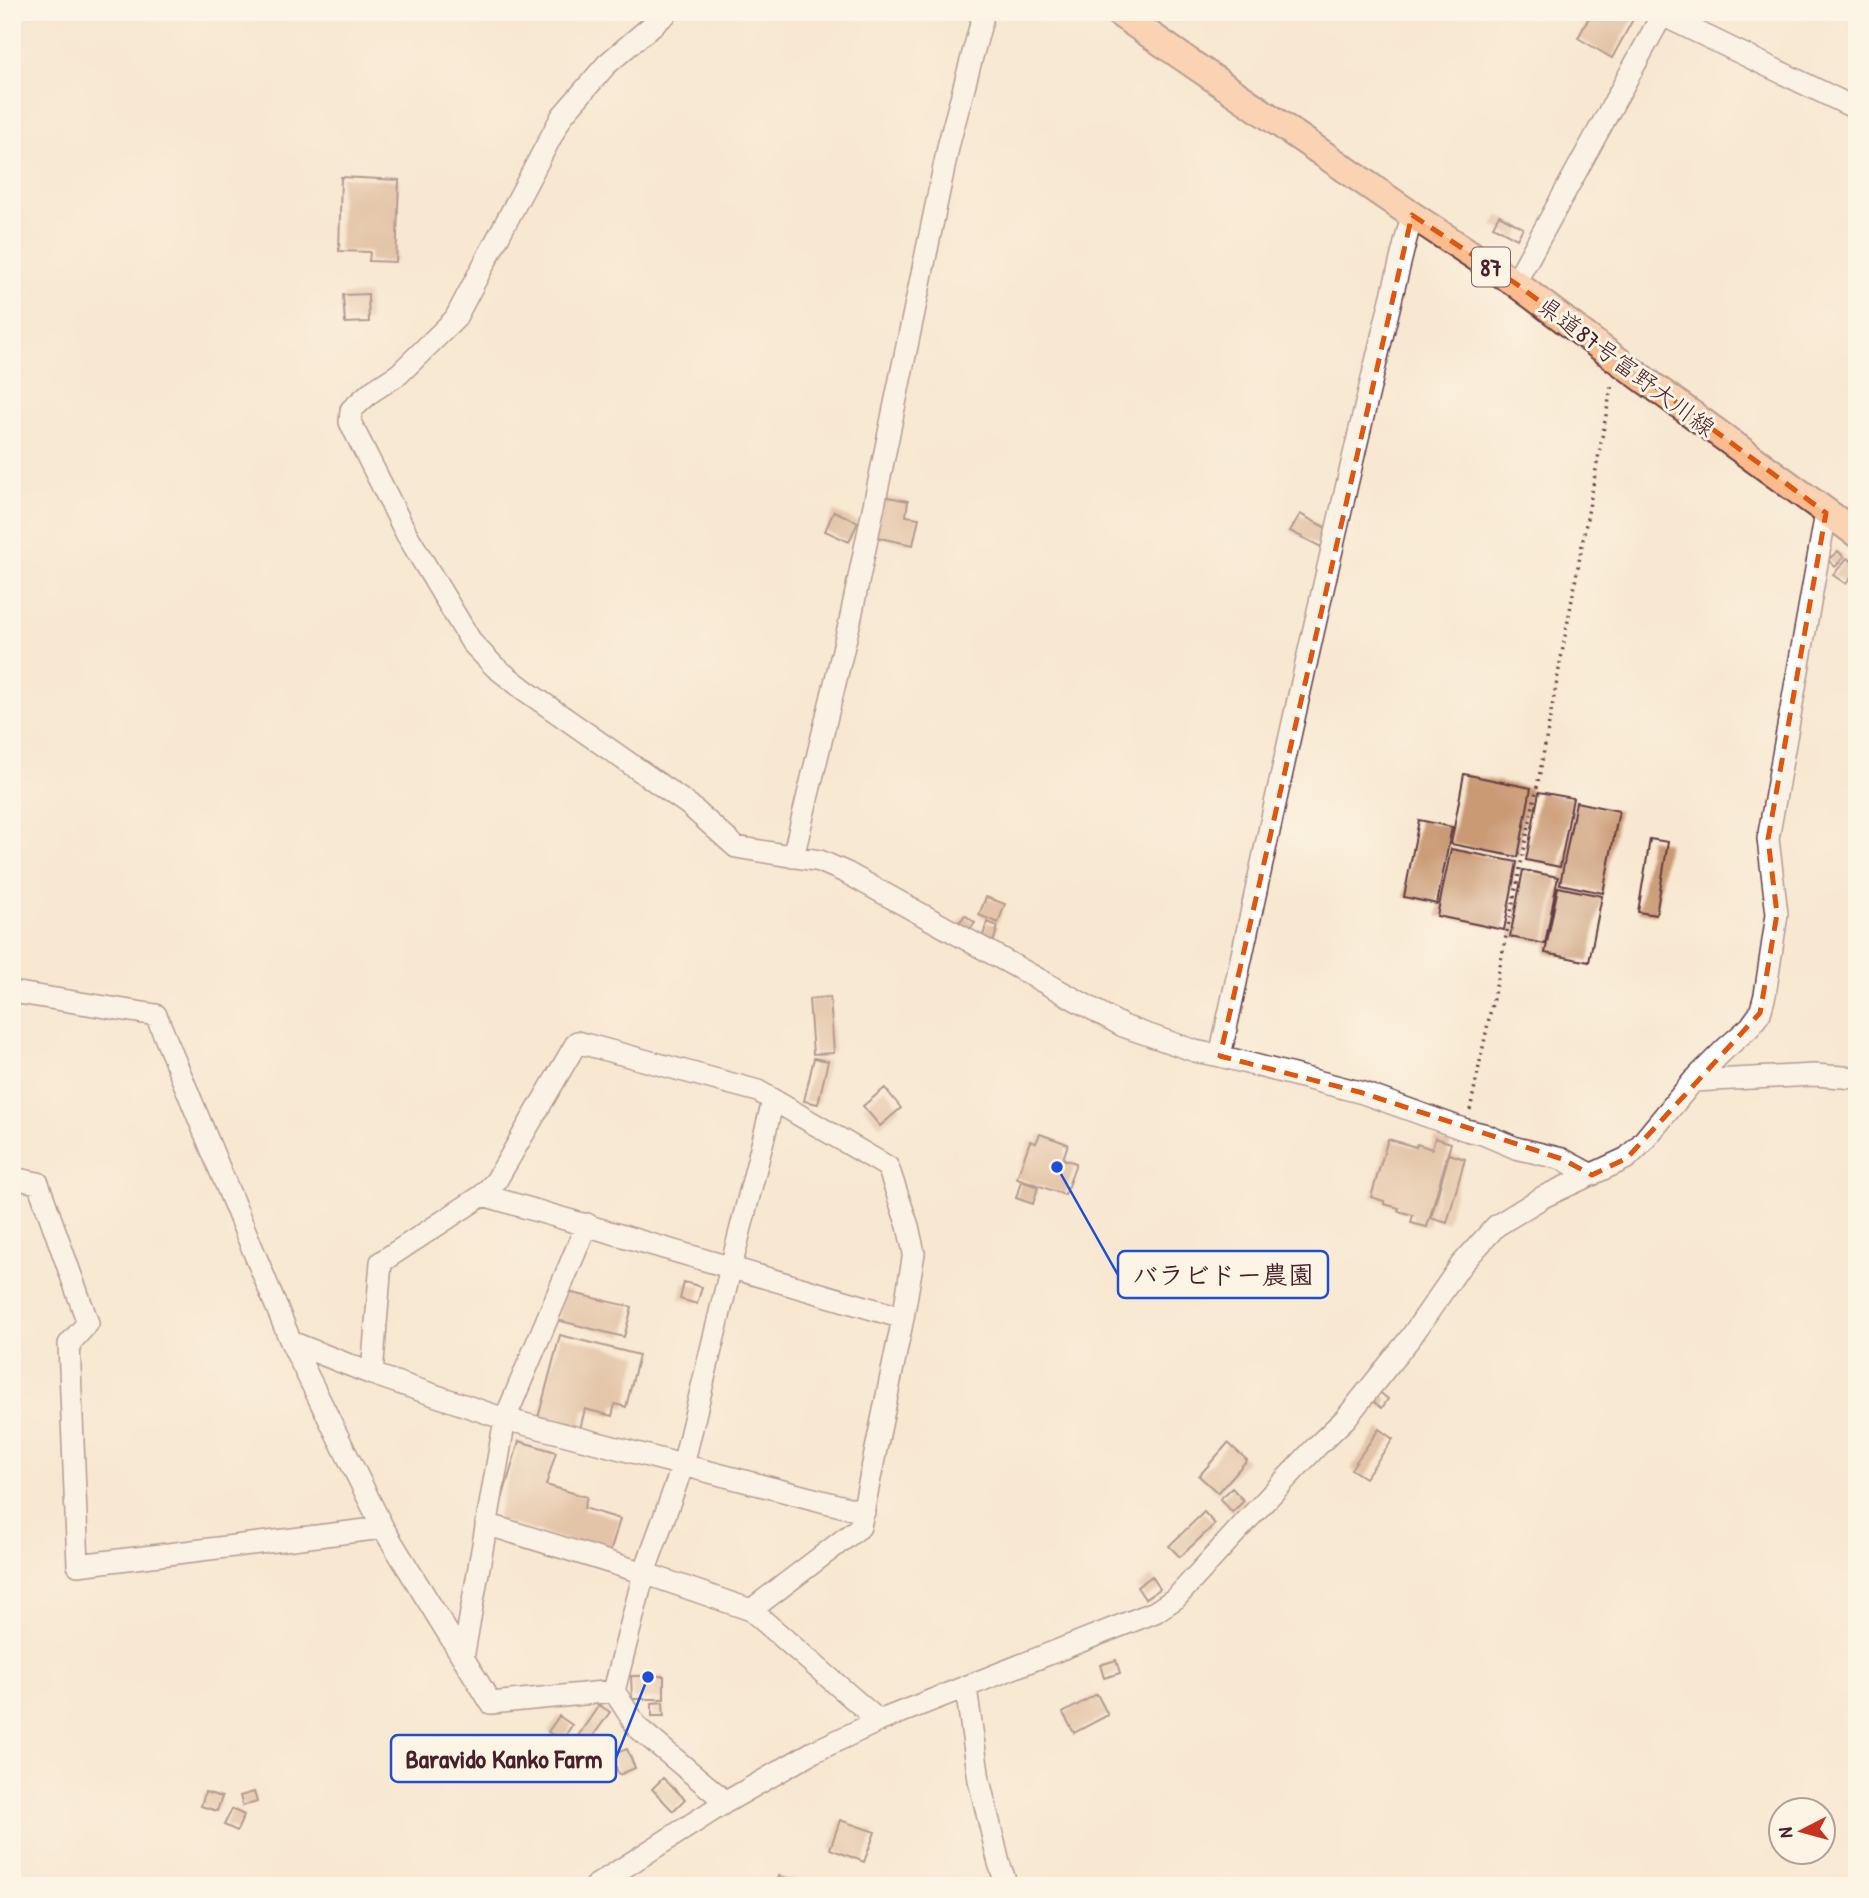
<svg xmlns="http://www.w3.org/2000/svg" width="1869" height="1898" font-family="'Patrick Hand','Klee One',sans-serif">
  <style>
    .building { fill: #ca9a75 }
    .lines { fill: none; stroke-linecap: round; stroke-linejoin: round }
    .minor-casing { stroke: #643d44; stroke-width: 24 }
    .major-casing { stroke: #643d44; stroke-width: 30 }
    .path { stroke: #643d44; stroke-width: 3.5; stroke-dasharray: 2 5; stroke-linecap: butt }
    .minor { stroke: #fff; stroke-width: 21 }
    .major { stroke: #fbbb8d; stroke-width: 26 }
    .marked { fill: none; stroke: #e0560e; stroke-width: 5; stroke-dasharray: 14 9; stroke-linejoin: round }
    .labels { text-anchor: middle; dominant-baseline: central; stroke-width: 6; stroke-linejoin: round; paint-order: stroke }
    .shield { fill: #fcf5e5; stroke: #7f5f63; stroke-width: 2 }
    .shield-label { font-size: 23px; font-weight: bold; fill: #4a1f2b }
    .street-label { font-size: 24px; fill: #4a1f2b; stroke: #fcf5e5 }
    .leader { fill: none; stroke: #1d4ed8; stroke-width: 2.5 }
    .callout-dot { fill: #1d4ed8; stroke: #fcf5e5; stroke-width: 2.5 }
    .callout { fill: #fcf5e5; stroke: #1d4ed8; stroke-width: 2.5 }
    .callout-label { font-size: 26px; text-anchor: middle; font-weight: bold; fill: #4a1f2b }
  </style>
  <rect width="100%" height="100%" fill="#fcf5e5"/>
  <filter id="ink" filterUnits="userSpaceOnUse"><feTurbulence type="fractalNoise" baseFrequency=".0143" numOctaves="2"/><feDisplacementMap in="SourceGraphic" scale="14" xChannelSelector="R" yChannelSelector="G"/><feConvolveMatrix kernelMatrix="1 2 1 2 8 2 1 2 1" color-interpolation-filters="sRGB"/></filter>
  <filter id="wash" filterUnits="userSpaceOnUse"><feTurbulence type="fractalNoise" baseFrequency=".00686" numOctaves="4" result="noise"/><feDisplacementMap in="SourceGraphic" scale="28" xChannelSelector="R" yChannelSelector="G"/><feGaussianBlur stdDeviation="1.57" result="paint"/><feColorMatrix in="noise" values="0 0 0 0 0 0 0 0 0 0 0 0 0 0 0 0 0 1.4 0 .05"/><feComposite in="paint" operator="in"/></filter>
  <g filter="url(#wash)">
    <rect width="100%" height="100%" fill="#f8e8d1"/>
    <g id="blocks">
      <!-- building -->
      <path class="building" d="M1592,12H1637L1612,58L1578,38Z
        M341,177L399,180L396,262L369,261L370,252L339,251Z
        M1499,215L1523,228L1517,239L1493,226Z
        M368,294L369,322L345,323L343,295Z
        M883,496L908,501L906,516L919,518L913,545L875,537Z
        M834,511L858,522L849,542L825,531Z
        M1300,514L1330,530L1321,547L1290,531Z
        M1838,551L1844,557L1835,567L1828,560Z
        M1847,558L1857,565V570L1846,584L1833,575Z
        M1464,774L1531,788L1518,857L1451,844Z
        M1539,792L1573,798L1560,867L1526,860Z
        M1576,802L1619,811L1603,893L1560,884Z
        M1419,820L1452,827L1437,904L1404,897Z
        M1650,839L1668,842L1656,915L1638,912Z
        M1451,849L1517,862L1504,930L1437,916Z
        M1523,870L1558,877L1545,944L1510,937Z
        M1558,887L1602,896L1589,962L1545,953Z
        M986,897L1005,904L998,923L979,915Z
        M965,915L975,923L966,934L956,927Z
        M987,922L998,926L993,943L982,939Z
        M830,997L834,1053L813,1054L809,999Z
        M814,1058L828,1061L818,1104L804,1101Z
        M885,1088L901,1108L880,1126L863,1106Z
        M1040,1134L1068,1144L1063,1159L1076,1163L1065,1195L1017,1178L1030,1141L1036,1143Z
        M1435,1138L1451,1143L1427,1227L1411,1223L1413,1215L1398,1211L1399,1208L1384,1204V1201L1371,1197L1388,1139L1416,1147L1417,1144L1432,1149Z
        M1449,1154L1465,1159L1447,1223L1431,1218Z
        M1021,1181L1038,1187L1033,1204L1016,1198Z
        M684,1282L702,1287L697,1304L680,1299Z
        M564,1291L632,1307L624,1337L557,1320Z
        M560,1335L639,1355L626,1407L615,1404L612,1416L585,1409L580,1429L538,1418Z
        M1377,1390L1388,1399L1382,1408L1370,1399Z
        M1379,1429L1393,1439L1365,1478L1351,1469Z
        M519,1441L556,1452L546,1485L587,1497L584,1508L620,1519L610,1553L496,1520Z
        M1228,1443L1247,1460L1218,1493L1199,1476Z
        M1232,1488L1244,1501L1232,1512L1220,1499Z
        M1204,1512L1215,1524L1180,1557L1169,1546Z
        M1152,1576L1160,1589L1145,1599L1137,1587Z
        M1116,1660L1120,1673L1104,1678L1100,1665Z
        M631,1676H664V1699H632Z
        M1097,1694L1108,1715L1074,1733L1063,1713Z
        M663,1702L664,1716H652V1703Z
        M599,1705L610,1712L588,1743L578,1736Z
        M559,1716L572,1725L562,1741L548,1732Z
        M627,1749L635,1768L619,1775L611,1755Z
        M663,1778L685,1799L673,1811L652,1789Z
        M205,1792L222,1797L217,1811L201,1806Z
        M254,1792L257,1802L243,1806L240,1796Z
        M232,1809L244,1815L237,1831L224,1825Z
        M840,1820L875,1832L864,1862L830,1849Z
        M779,1876L809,1885V1886H776Z"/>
    </g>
  </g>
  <g filter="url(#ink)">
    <use href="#blocks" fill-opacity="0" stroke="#643d44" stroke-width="2"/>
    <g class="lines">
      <defs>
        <path id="minor" d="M668,12L607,64L562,116L455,319L399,374L371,392L351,410L350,422L406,533L472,643L495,667L526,691L689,805L736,847L820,861L847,873L1123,1026L1195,1051L1220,1056L1363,1093L1466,1130L1483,1134L1516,1148L1562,1159L1592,1175
          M1662,15L1857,109
          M1515,283L1662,15V12
          M793,857L850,621L949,143L984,12
          M12,992L156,1015L291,1342L383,1528L491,1703L614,1691
          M1220,1056C1281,775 1342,494 1412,215
          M1693,1081L1814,1075L1857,1078
          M12,1178L38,1183L88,1323L69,1344L78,1565L383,1528
          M483,1195L903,1318
          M291,1342L372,1374L505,1419L864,1512
          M372,1374L381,1262L483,1195L496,1181L577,1042L758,1091L888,1167L908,1226L914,1253L903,1318L860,1527L751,1610
          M486,1524L644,1573L751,1610L879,1721
          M463,1658L505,1419L587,1224
          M966,1688L979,1780L999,1863L1007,1886
          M726,1802L638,1728L614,1691L644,1573L683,1465L731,1267L773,1101
          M595,1886L726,1802L813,1752L879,1721L1155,1612L1176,1598L1249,1518L1317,1446L1346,1418L1411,1337L1461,1265L1496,1226L1543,1197L1627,1158L1641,1144L1693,1081L1725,1049L1750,1027L1760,1013L1765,995L1777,914L1768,839L1826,513"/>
        <path id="major" d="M1117,12L1412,215L1515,283L1616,359L1857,534"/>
      </defs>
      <!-- minor casing -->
      <use href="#minor" class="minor-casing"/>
      <!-- major casing -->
      <use href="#major" class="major-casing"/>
      <!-- path -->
      <path class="path" d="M1470,1110L1540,772L1612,383"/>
      <!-- minor -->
      <use href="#minor" class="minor"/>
      <!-- major -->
      <use href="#major" class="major"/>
    </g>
  </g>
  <!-- marked area -->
  <path d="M0 0H1869V1898H0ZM1412,215L1515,283L1826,513L1768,839L1777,914L1760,1013L1627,1158L1592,1175L1562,1159L1363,1093L1220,1056Z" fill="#f8e8d1" fill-opacity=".55" fill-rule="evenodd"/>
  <path class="marked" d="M1412,215L1515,283L1826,513L1768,839L1777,914L1760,1013L1627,1158L1592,1175L1562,1159L1363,1093L1220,1056Z"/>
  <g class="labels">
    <!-- shield labels -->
    <rect class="shield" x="1472" y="247.5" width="38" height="39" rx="5"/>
    <g class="shield-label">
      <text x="1491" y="267">87</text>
    </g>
    <!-- street labels -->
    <g class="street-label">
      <text transform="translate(1627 366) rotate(37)">県道87号富野大川線</text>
    </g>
  </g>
  <!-- callouts -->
  <path class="leader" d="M1057 1167L1118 1275M648 1677L616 1758"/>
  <g class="callout-dot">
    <circle cx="1057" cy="1167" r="7"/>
    <circle cx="648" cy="1677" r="7"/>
  </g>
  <g class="callout">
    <rect x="1118" y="1251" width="210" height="47" rx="7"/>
    <rect x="391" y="1735" width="225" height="47" rx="7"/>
  </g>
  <g class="callout-label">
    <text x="1223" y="1284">バラビドー農園</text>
    <text x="504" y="1768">Baravido Kanko Farm</text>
  </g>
  <!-- margin -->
  <rect width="1869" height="1898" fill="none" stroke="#fcf5e5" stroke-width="42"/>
  <!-- north arrow -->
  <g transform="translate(1802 1831) rotate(264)"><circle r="33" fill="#fcf5e5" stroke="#b59f9b" stroke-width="2"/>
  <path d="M0-5L12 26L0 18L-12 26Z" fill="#c8321e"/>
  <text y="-10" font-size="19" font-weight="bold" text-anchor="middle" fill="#4a1f2b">N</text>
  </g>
</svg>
